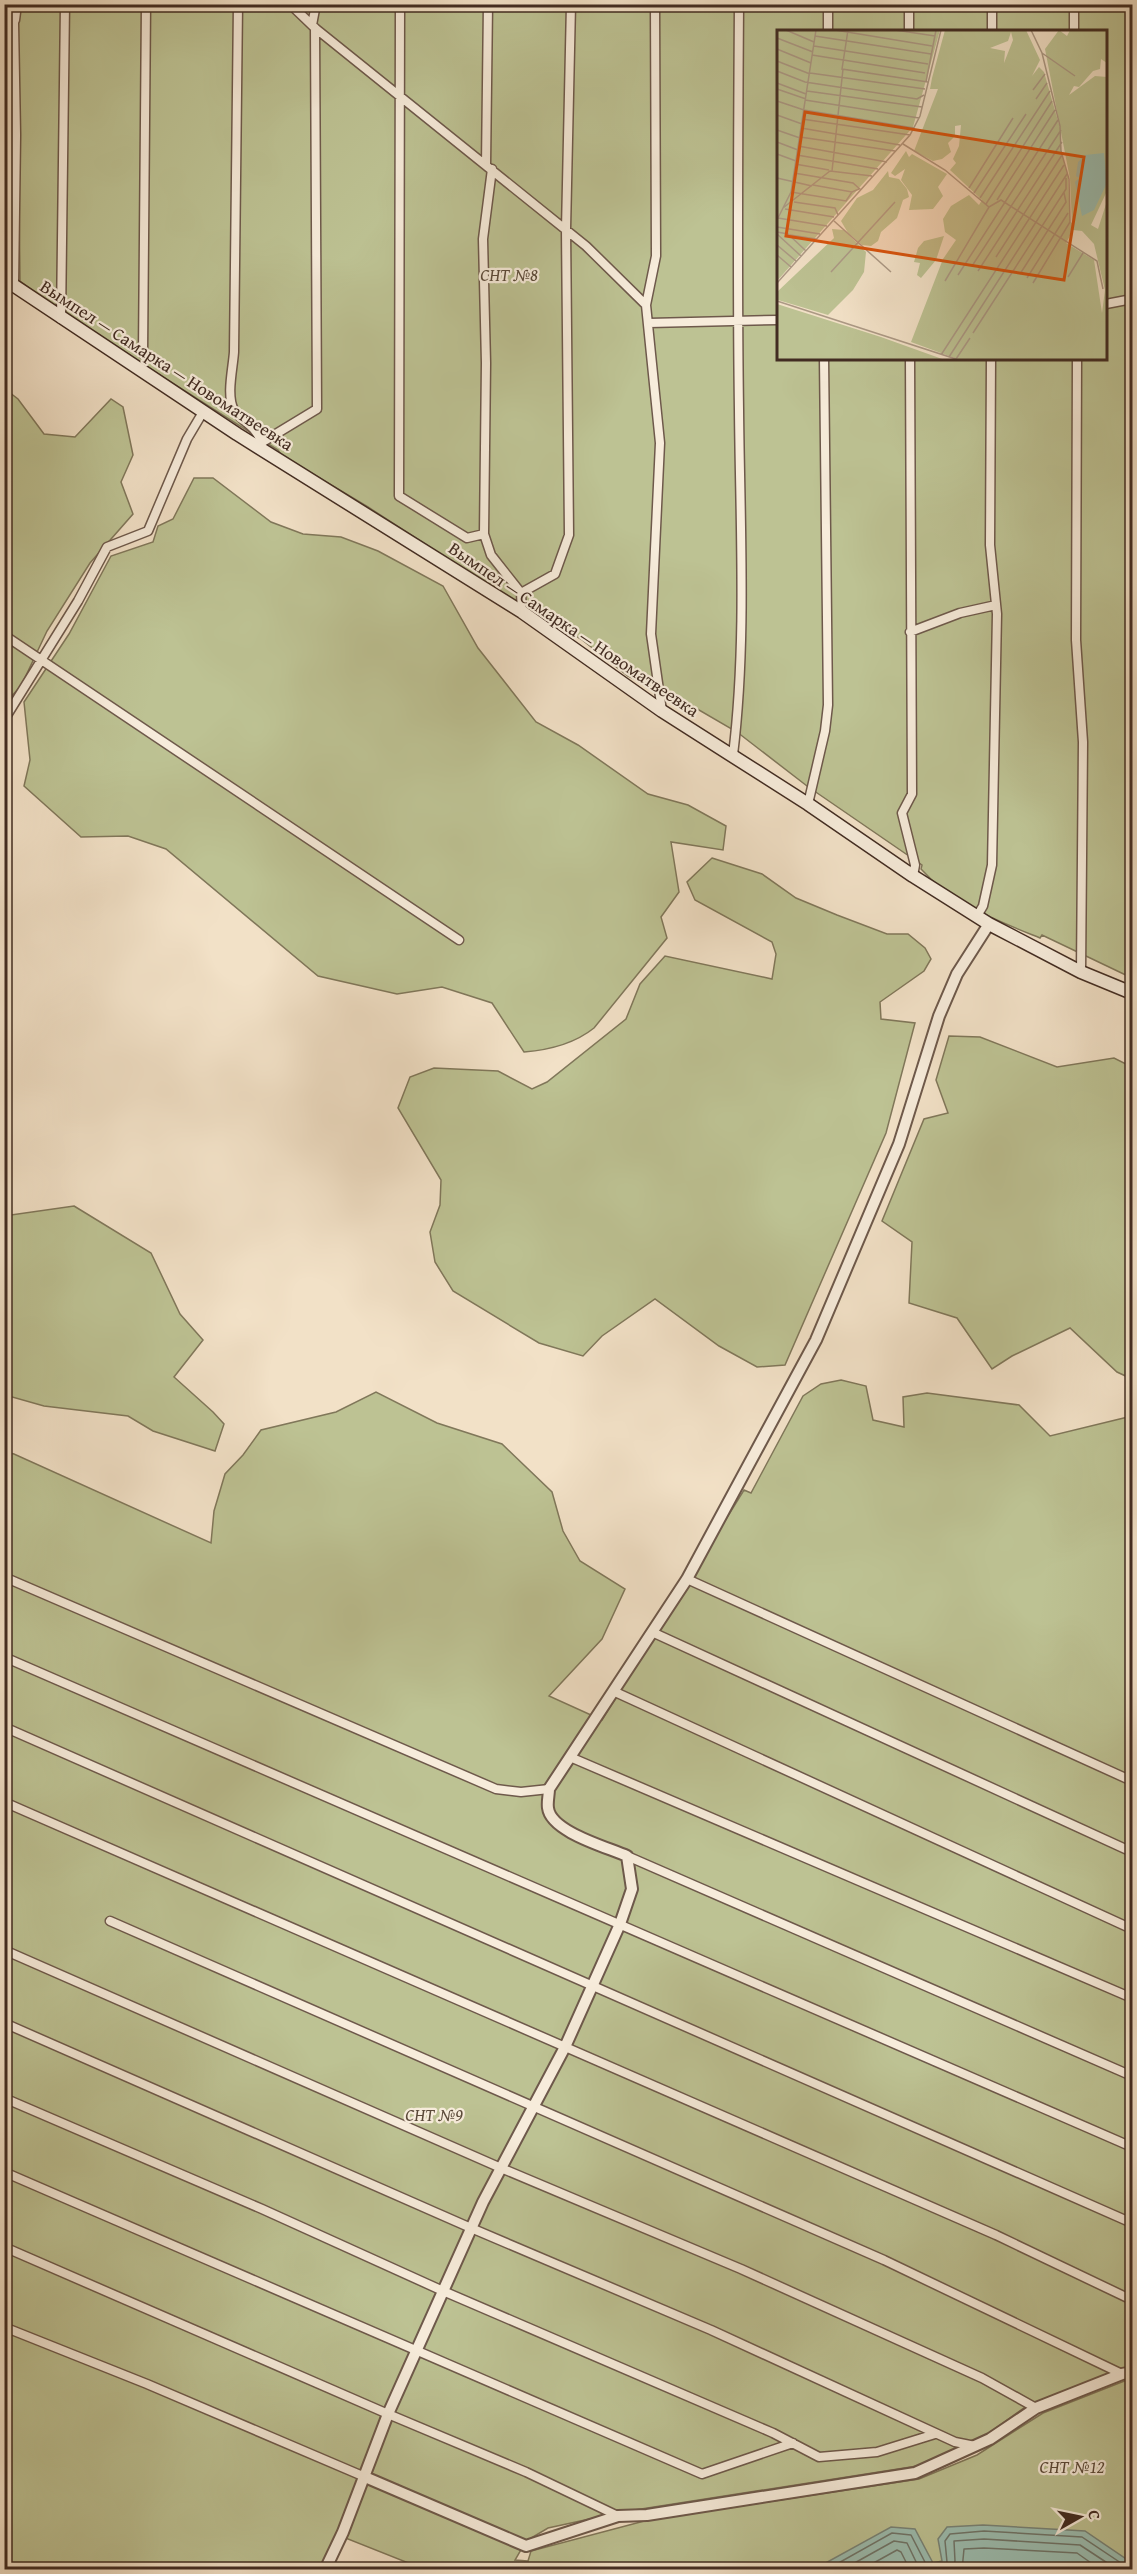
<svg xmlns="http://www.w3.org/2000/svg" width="1137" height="2574" font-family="'Gentium Book Plus',serif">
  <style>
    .green { fill: #bdc293; stroke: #80775a; stroke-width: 1.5; fill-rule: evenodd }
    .water { fill: #9cbeb1; stroke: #788478; stroke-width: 1.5 }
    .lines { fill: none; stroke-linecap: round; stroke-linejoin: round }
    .shore { stroke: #6f756a; stroke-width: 1.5 }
    .minor-casing { stroke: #6e594b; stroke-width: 11 }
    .tertiary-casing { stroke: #6e594b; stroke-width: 14 }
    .secondary-casing { stroke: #422c22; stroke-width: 15 }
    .minor { stroke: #f7ecdb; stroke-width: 8 }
    .tertiary { stroke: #f7ecdb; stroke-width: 10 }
    .secondary { stroke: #f7ecdb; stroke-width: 12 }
    .labels { text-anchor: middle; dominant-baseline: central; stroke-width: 4.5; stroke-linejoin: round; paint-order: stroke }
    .park-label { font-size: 18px; font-style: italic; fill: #5b4a39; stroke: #f7ecdb }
    .street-label { font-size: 18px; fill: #422c22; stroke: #f7ecdb }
    .inset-road { fill: none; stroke: #ac9985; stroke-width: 1.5 }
    .view { fill: #d7540e; fill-opacity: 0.15; stroke: #d7540e; stroke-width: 3 }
    .inset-edge { fill: none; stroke: #422c22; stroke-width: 3 }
  </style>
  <rect width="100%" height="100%" fill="#f2e1c7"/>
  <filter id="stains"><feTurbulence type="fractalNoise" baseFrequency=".00333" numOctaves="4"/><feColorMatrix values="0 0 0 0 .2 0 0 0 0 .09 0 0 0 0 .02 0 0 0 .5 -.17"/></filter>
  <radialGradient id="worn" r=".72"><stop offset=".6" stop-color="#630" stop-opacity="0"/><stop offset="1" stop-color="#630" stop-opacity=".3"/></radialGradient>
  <!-- green -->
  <path class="green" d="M21,4L1132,5V978L1042,935L1040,938C998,921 952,904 921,869L922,865L807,786L737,732L687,703L628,676L581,639L479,579L368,507L281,455L278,450L67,316L20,281L17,24ZM778,32H1106V358H778Z
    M4,5H15L12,275L4,270Z
    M5,389L18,399L44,434L75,437L111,399L123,407L133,455L121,482L133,514L90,563L47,631L21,686L5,703Z
    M194,478H213L271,522L303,534L341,537L378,551L443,586L478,648L536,722L578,745L648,794L688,805L726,826L723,850L671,842L679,892L661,917L667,938L594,1028C574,1044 549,1050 524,1052L492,1003L442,987L397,994L318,976L166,849L128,836L81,837L24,786L30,760L24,702L69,634L111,556L153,542L158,526L173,519Z
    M712,858L762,874L796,898L837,915L887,934H908L925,948L931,959L924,971L880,1002L881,1019L915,1023L886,1133L785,1365L757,1367L719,1346L655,1299L602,1336L583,1356L539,1343L453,1291L435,1262L430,1232L440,1205L441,1180L398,1108L410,1077L434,1068L498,1071L532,1089L547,1082L626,1019L640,984L665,956L772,979L776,954L772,942L695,900L687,882Z
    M949,1036L980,1037L1057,1067L1114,1058L1132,1067V1379L1117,1372L1070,1328L1012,1356L992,1369L957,1318L909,1303L912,1242L882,1221L924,1119L948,1113L936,1080Z
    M74,1206L151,1253L180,1314L203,1340L174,1377L213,1412L224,1424L215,1451L153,1431L128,1416L44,1406L5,1395V1212L11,1215Z
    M841,1380L866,1386L873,1420L904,1427L903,1397L927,1393L1019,1405L1050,1436L1132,1416V2367L1024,2408L982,2438L930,2464L622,2512L548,2528L526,2541L515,2560L528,2561L531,2551L648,2520L919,2479L977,2455L1043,2413L1132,2378V2569L426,2570L338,2535L321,2569L5,2570V1452L14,1454L211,1543L214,1511L225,1474L243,1455L261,1430L336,1412L376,1392L437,1423L502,1444L552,1492L563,1531L580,1561L625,1589L602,1639L549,1696L602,1720L744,1490L751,1493L803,1396L821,1384Z"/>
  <!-- water -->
  <path class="water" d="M983,2525L1085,2531L1132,2563V2569H807L822,2565L891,2527L915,2529L933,2563L942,2561L938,2539L947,2527Z"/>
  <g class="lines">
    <!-- shore -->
    <path class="shore" d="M826,2570L892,2533L911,2535L927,2566C933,2571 943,2569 947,2562L945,2541L950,2534L984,2531L1082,2537L1127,2567L1132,2568
      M842,2570L894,2541L907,2543L920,2570
      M861,2570L897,2550L901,2552L910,2570
      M952,2570L955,2561L954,2541L984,2539L1080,2545L1118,2570
      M962,2570L964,2549L984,2548L1077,2553L1101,2570"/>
    <defs>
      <path id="minor" d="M238,4L234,352C233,368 226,396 234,410C242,422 258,427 261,443
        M290,4L315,28L586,246L646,305L660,443L651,634L662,711
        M400,4L399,496L467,538L484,534
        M909,4V32
        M1074,4V32
        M14,23L16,135L14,286
        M312,25L316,4
        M828,32V4
        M992,32V4
        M4,37L15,20L17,4
        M486,165L488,4
        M492,169L483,239L486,363L484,534L491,555L521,593
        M1106,304L1132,299
        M646,305L656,256L655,4
        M61,319L65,4
        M649,323L778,320
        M143,354L146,4
        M910,358L912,794L902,813L915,865L913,876
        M1077,358L1076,640L1083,742L1081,972
        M259,448L261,443L317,409L315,28
        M522,612L521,593L555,574L569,535L566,229L571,4
        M910,632L960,613L996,605
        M4,635L459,940
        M4,720L78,601L107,547L148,531L187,439L203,412
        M733,755C747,641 740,525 739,410C737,275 738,140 739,4
        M808,804L825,731L828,705L824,358
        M977,916L983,906L992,865L997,614L990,545L991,358
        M4,1577L496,1789L521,1792L549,1789
        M687,1579L1132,1781
        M652,1632L1132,1852
        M4,1657L1132,2147
        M613,1691L1132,1929
        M4,1727L1132,2223
        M570,1757L1132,1998
        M4,1802L996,2235L1132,2300
        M627,1856L1132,2076
        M110,1921L884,2260L1122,2374
        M4,1950L501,2168L741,2269L982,2378L1036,2408
        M4,2023L471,2228L711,2330L955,2442L975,2446
        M4,2098L262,2209L443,2291L773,2433L819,2457L877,2452L935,2434
        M4,2172L702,2474L793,2443
        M4,2247L388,2414L526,2472L618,2516
        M4,2327L147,2384L365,2477"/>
      <path id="tertiary" d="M365,2477L526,2546L618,2516L647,2515L915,2473L990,2439L1036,2408L1122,2374L1132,2372
        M325,2570L343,2532L388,2414L483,2202L565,2047L620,1924L632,1889L627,1856C607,1847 551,1832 548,1808C547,1802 549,1795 549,1789L687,1579L816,1340L899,1144L939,1016L957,974L989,924"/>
      <path id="secondary" d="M4,279L237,434L522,612L662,711L808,804L913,876L989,924L1081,972L1132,993"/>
    </defs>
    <!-- minor casing -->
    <use href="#minor" class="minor-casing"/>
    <!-- tertiary casing -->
    <use href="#tertiary" class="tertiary-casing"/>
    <!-- secondary casing -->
    <use href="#secondary" class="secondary-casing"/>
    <!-- minor -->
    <use href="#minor" class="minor"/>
    <!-- tertiary -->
    <use href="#tertiary" class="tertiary"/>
    <!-- secondary -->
    <use href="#secondary" class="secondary"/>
  </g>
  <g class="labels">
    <!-- park labels -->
    <g class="park-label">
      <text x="509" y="274">СНТ №8</text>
      <text x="434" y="2114">СНТ №9</text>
      <text x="1072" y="2466">СНТ №12</text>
    </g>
    <!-- street labels -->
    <g class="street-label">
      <text transform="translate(167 365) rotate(33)">Вымпел — Самарка — Новоматвеевка</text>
      <text transform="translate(574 629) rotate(34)">Вымпел — Самарка — Новоматвеевка</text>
    </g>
  </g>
  <!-- overview -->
  <g transform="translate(777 30)">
    <rect width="330" height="330" fill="#f2e1c7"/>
    <path d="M0,0H163L136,97L0,251ZM168,0H249L263,30L255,46L262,37L267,42L283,98L284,120L291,147L293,192L295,193L293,149L268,19L282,0L290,6L293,0H330V33L324,29L323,39L316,41L302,57L297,56L292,65L318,46L330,47V161L314,195L321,199L330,171V330H183L134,312L166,229L179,210L168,202L166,189L174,176L192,165L202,175L205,170L173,140L179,133L176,129L182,116L184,95L178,96V106L171,113L174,122L165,129L156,131L137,121L161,59H153L155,48ZM234,2L236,10L227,33L228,21L213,18L231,11ZM296,200L305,201L317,214L328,260L325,283L317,230L289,213ZM129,121L132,127L135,124L170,144L161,157L166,166L156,179L132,180L135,165L124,150L128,139L118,146L114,143ZM111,141L112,147L122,149L130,159L132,167L126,170L120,188L104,202L101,211L94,216L85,215L71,203L64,191L80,168L96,160ZM55,199L67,200L89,222L87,242L76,260L51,285L1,270L0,262L57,208ZM167,206L159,230L144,248L140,245L143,233L137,232L141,218L147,211ZM0,274L104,307L168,330H0Z" fill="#bdc293" fill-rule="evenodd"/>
    <path d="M327,123L330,153L317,180L305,186L298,152L302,148L299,146L301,132L308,125Z" fill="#9cbeb1"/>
    <path class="inset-road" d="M9,0L37,12M58,0L155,16M71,0L65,39L151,52M118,0L158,6M254,0L265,23L283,96L284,121L292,149L293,192L256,253M38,6L154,24M0,8L36,22M37,16L151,34M0,19L34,33M265,23L298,46M35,25L148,43M0,31L33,44M0,41L28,52L140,69L147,65M33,43L148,59M149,52L159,0M0,53L29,64M0,59L29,69M256,60L268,44M30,61L145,77M259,69L270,53M28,70L142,88M0,71L27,80M27,80L137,98M0,85L25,94M25,89L133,105M24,98L123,115M0,100L23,108M23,107L118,121M0,112L21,120M126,114L168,140L212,177L224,170L320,231L326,259M21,116L110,132M0,124L19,131M20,125L101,139M18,134L52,140M55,141L66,39M17,143L76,153L84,160M0,148L35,156M36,155L75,162L82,159M192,158L236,88M14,162L69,171L75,162M197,163L249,84M203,168L273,61M220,170L278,80M17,172L58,178L61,185M209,174L275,71M6,178L53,141L95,146M8,179L57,187M1,188L50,196M0,190L14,162L39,0M57,191L114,242M0,197L43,204M0,202L11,204L29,221M0,204L24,226M13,205L39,209M0,215L19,231M0,225L14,237M219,227L285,125M195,236L284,100M201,241L285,112M54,242L118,172M243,244L289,172L287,163M181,245L281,90M291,247L306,223M250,248L291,183M168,251L212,177M0,253L133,105L143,86L164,0M0,271L179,329L193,308M196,303L289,159V148M164,325L287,135M172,327L290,144"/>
    <path class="view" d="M28,82L307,127L287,250L9,206Z"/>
    <rect width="330" height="330" class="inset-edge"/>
  </g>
  <!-- margin -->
  <rect width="1137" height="2574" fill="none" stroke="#f2e1c7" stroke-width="24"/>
  <rect x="6" y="6" width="1125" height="2562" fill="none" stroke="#422c22" stroke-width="3"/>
  <rect x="12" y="12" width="1113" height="2550" fill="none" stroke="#422c22" stroke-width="1.5"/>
  <!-- north arrow -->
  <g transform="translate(1080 2517) rotate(81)" stroke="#f7ecdb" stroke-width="4.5" paint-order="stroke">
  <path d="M0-4.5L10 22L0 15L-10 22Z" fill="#422c22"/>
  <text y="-9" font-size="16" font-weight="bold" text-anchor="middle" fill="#422c22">С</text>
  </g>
  <rect width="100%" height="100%" filter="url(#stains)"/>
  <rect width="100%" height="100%" fill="url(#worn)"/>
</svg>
